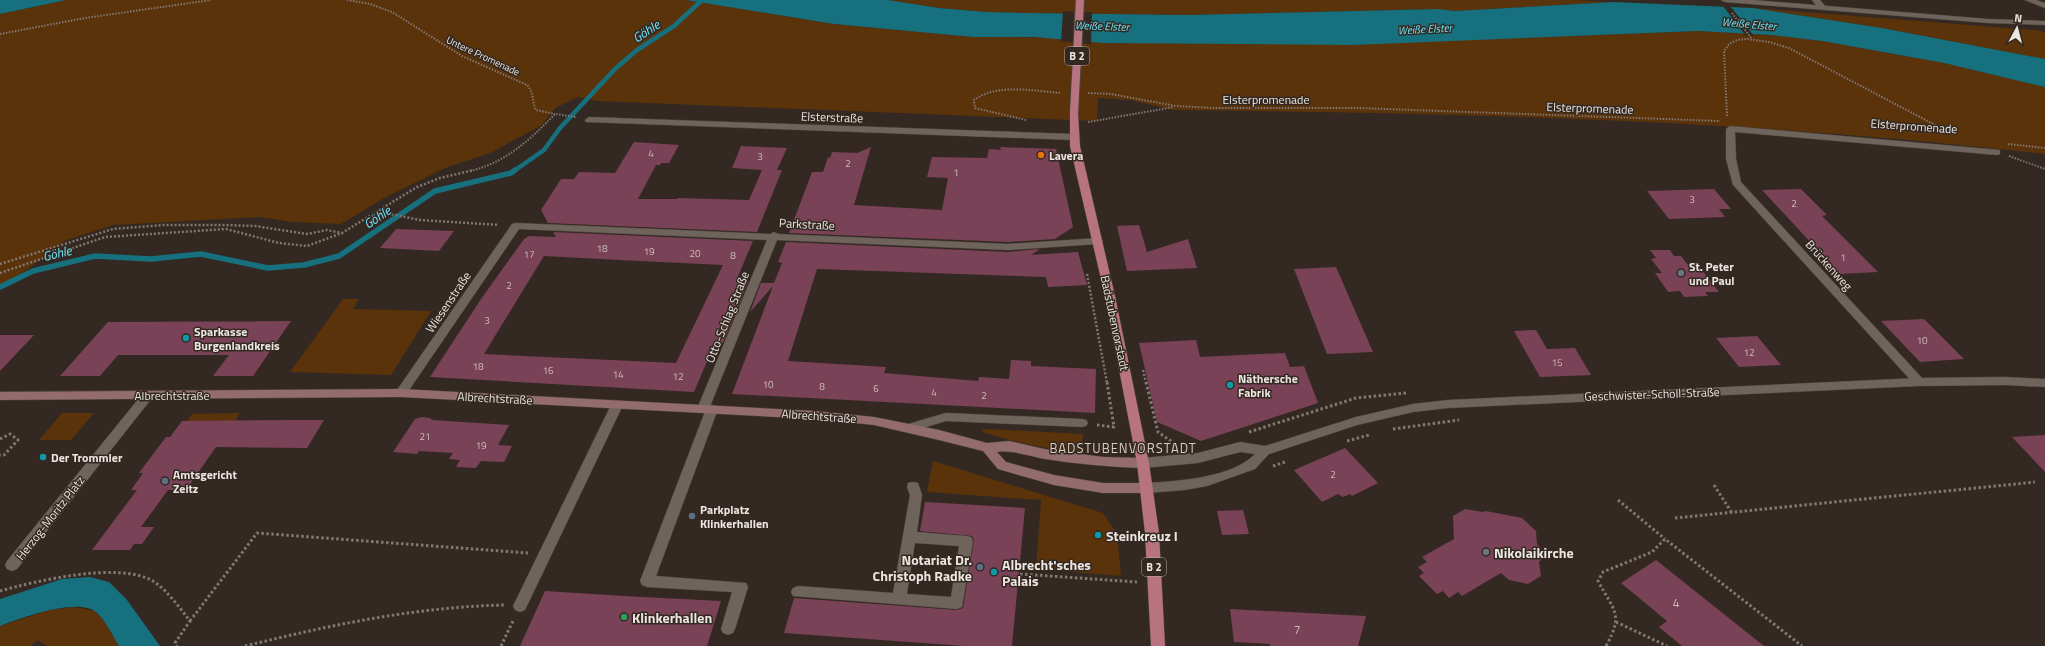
<svg xmlns="http://www.w3.org/2000/svg" width="2045" height="646" font-family="'Titillium Web',sans-serif">
  <style>
    .green { fill: #5b330b }
    .water { fill: #16707d }
    .pier { fill: #332922 }
    .lines { fill: none; stroke-linecap: round; stroke-linejoin: round }
    .stream-far1 { stroke: #16707d; stroke-width: 4.5 }
    .stream { stroke: #16707d; stroke-width: 5.5 }
    .building { fill: #794257; fill-rule: evenodd }
    .service-casing { stroke: #4d453e; stroke-width: 1 }
    .minor-casing { stroke: #4d453e; stroke-width: 1 }
    .tertiary-casing { stroke: #4d453e; stroke-width: 1 }
    .secondary-casing { stroke: #4d453e; stroke-width: 1 }
    .primary-casing { stroke: #4d453e; stroke-width: 1 }
    .path-far2 { stroke: #817872; stroke-width: 2; stroke-dasharray: 1.5 1.5; stroke-linecap: butt }
    .path-far1 { stroke: #817872; stroke-width: 2.5; stroke-dasharray: 2 2; stroke-linecap: butt }
    .path { stroke: #817872; stroke-width: 3; stroke-dasharray: 2.5 2.5; stroke-linecap: butt }
    .service { fill: #6f645b; fill-rule: evenodd }
    .minor { fill: #6f645b; fill-rule: evenodd }
    .tertiary { fill: #6f645b; fill-rule: evenodd }
    .secondary { fill: #936c6d; fill-rule: evenodd }
    .primary { fill: #b77480; fill-rule: evenodd }
    .primary-bridge-casing { stroke: #4d453e; stroke-width: 10; stroke-linecap: butt }
    .primary-bridge { stroke: #b77480; stroke-width: 8 }
    .food-dot { fill: #e8710a; stroke: #332922; stroke-width: 1.5 }
    .worship-dot { fill: #6b7280; stroke: #332922; stroke-width: 1.5 }
    .culture-dot { fill: #0f9aa8; stroke: #332922; stroke-width: 1.5 }
    .service-dot { fill: #5c6f8a; stroke: #332922; stroke-width: 1.5 }
    .leisure-dot { fill: #2e9e5b; stroke: #332922; stroke-width: 1.5 }
    .labels { text-anchor: middle; dominant-baseline: central; stroke-width: 3; stroke-linejoin: round; paint-order: stroke }
    .far-street-label { font-size: 10px; fill: #ece5e0; stroke: #332922 }
    .number-label { font-size: 10px; fill: #cfbcbe }
    .far-water-label { font-size: 11px; font-style: italic; fill: #6ee6fa; stroke: #332922 }
    .shield { fill: #332922; stroke: #b4ada7; stroke-width: 1 }
    .shield-label { font-size: 11px; font-weight: bold; fill: #ece5e0 }
    .street-label { font-size: 12px; fill: #ece5e0; stroke: #332922 }
    .poi-label { font-size: 12px; font-weight: bold; fill: #ece5e0; stroke: #332922; text-anchor: start }
    .near-number-label { font-size: 12px; fill: #cfbcbe }
    .water-label { font-size: 13px; font-style: italic; fill: #6ee6fa; stroke: #332922 }
    .neighbourhood-label { font-size: 13px; letter-spacing: 1px; fill: #dacdc3; stroke: #332922 }
    .near-poi-label { font-size: 14px; font-weight: bold; fill: #ece5e0; stroke: #332922; text-anchor: start }
  </style>
  <rect width="100%" height="100%" fill="#332922"/>
  <!-- green -->
  <path class="green" d="M66,0H686L834,24L973,37L1466,40L1698,31L1771,35L1822,41L1944,63L2045,87V154C1756,120 1465,113 1174,110L1130,100L1098,98L1097,121L598,101L578,97L555,108L542,125L490,153L445,168L384,198L341,224L293,222L259,217L113,225L64,241L16,278L0,286V14Z
    M888,0H1574L1613,2L1454,11L1438,9L1188,15L1028,13L987,12L939,8Z
    M1753,8L2035,30L2045,32V59L1882,28Z
    M343,299H359L353,309L431,311L391,375L290,372Z
    M62,413H94L71,440H39Z
    M240,413L235,421H187L192,414Z
    M984,429L1083,434L1082,452C1067,454 992,438 980,430Z
    M933,461L1103,513L1117,534L1121,576L1036,569L1041,500L927,492Z
    M74,607L95,611L104,621L119,646H46L38,640L30,646H0V626L49,610Z"/>
  <!-- water -->
  <path class="water" d="M0,0H66L0,14Z
    M686,0H888L939,8L987,12L1028,13L1188,15L1438,9L1454,11L1613,2L1753,8L1882,28L2045,59V87L1944,63L1822,41L1771,35L1698,31L1352,45L1103,43L1034,37H973L834,24Z
    M90,577L109,582L127,600L160,646H119C112,635 106,621 96,612C78,597 20,618 0,626V599L62,579Z"/>
  <!-- pier -->
  <path class="pier" d="M1723,6L1731,7L1754,36H1746Z
    M1063,11L1092,12L1091,44L1061,41Z"/>
  <g class="lines">
    <!-- stream-far1 -->
    <path class="stream-far1" d="M514,171L544,150L560,128L615,69L637,50L674,26L702,0"/>
    <!-- stream -->
    <path class="stream" d="M0,287L33,271L95,256L151,259L201,254L268,268L304,265L339,256L435,191L511,173L515,170"/>
  </g>
  <!-- building -->
  <path class="building" d="M634,142L679,145L669,163H661L660,165H656L638,199H677L678,198L749,200L762,170L732,168L741,146L787,148L777,170H782L757,232L548,223L541,210L561,179H574L579,172L615,173Z
    M871,147L854,205L942,210L948,178L927,177L932,157L987,158L989,149L1001,150L1000,147L1056,149L1073,227L1055,239L1008,242L789,233L812,172H823L828,157L830,158L832,152L857,153Z
    M1714,189L1731,209H1719L1725,217L1669,219L1647,191Z
    M1801,189L1827,215L1822,216L1878,272L1840,274L1762,190Z
    M1139,225L1147,252L1188,239L1197,268L1127,271L1117,226Z
    M396,229L454,231L439,251L380,248Z
    M553,232L753,241L736,281L748,282L724,341L708,359L694,392L430,377L481,299L524,239L529,236L556,237ZM544,256L620,260L723,265L676,363L484,354Z
    M786,242L1008,252L1040,249L1031,255L1078,252L1087,285L1048,287L1046,277L817,269L788,361L886,367L884,373L978,381L979,377L1009,379L1011,360L1031,361V366L1096,369L1095,413L732,394L773,286L750,312L761,283H774L782,263L778,262Z
    M1650,250H1670L1674,256H1681L1692,270L1701,269L1719,292H1705L1708,296L1684,297L1680,291L1668,292L1655,273H1662L1651,259L1656,258Z
    M1336,267L1373,352L1327,354L1294,269Z
    M1924,319L1964,359L1920,362L1881,321Z
    M291,321L253,376H213L229,355H118L100,376H60L108,322Z
    M1536,330L1547,349L1575,348L1591,375L1540,377L1514,331Z
    M0,335H34L0,371Z
    M1757,336L1781,365L1739,367L1716,338Z
    M1196,340L1200,357L1285,353L1290,367L1304,366L1318,403L1201,441L1157,422L1139,343Z
    M422,417L430,418L432,420L509,425L498,445L512,446L504,462L481,461L476,468L456,467L460,460L449,459L453,453L419,451L417,454L393,452L415,419Z
    M296,420H324L307,448L216,447L186,490H168L141,527H154L142,544H134L130,550H92L137,490H131L143,473H139L166,437H170L182,421Z
    M2045,435V472L2012,437Z
    M1345,448L1378,483L1352,496L1350,494L1343,497L1338,494L1322,502L1294,470Z
    M925,502L1025,508L1012,646H964L784,633L794,598L957,610L963,608L974,540L972,536L920,531Z
    M1465,509L1483,512L1486,511L1522,518L1536,531L1537,544L1540,547L1541,560L1539,562L1541,576L1528,584L1509,580L1501,573L1462,596L1458,592L1449,598L1443,591L1437,594L1419,576L1424,573L1418,567L1427,562L1422,557L1454,539L1453,516Z
    M1243,510L1249,534L1222,535L1217,511Z
    M1656,560L1764,646H1682L1659,627L1667,621L1621,583Z
    M545,591L624,596L721,601L707,646H520Z
    M1230,609L1366,616L1358,646H1270V644L1234,642Z"/>
  <g class="lines">
    <defs>
      <path id="service" d="M1812,0H1820L1826,7L1819,9Z
        M2025,0H2036L2045,3V8Z
        M617,401L621,402L623,405L525,610L520,612L515,610L513,606L515,602L611,405L613,402Z
        M712,405L716,406L718,409L656,576L746,583L748,587L735,629L733,633L728,635L723,633L721,629L732,592L647,587L642,585L640,581L706,409L708,406Z
        M946,413L1082,419L1086,420L1088,423L1086,426L1082,427L946,421L909,432L905,431L903,428L905,425Z
        M913,482L918,483L922,495L917,532L966,536L971,537L973,541L962,607L957,609L793,596L791,592L793,588L798,586L893,593L910,495L907,487L908,483ZM915,543L959,546L951,597L907,594Z"/>
      <path id="minor" d="M1721,0H1753L1988,19L2045,21V25L1988,23L1725,2Z
        M589,117L1074,134L1078,137L1074,140L586,122L585,120Z
        M1730,126L2000,150V154L1997,155L1735,132L1736,159L1741,182L1923,379L1925,382L1923,385H1915L1733,185L1726,159V129Z
        M516,223L770,234L774,232L778,234L1008,244L1098,238L1103,241L1098,244L1008,250L777,240L709,409L707,412H699L697,409L767,240L519,229L405,396H397L395,393L397,390L512,224Z
        M148,391L152,392L154,395L152,398L17,569L12,571L7,569L5,565L7,561L144,392Z"/>
      <path id="tertiary" d="M2004,377L2045,379V387L2004,385L1919,386L1448,408L1413,412L1357,425L1269,454L1255,469L1207,486L1185,490L1147,493L1142,492L1141,488L1142,484L1147,483C1178,481 1232,478 1255,454L1240,452L1198,463L1143,468L1139,466L1137,463L1139,460L1143,458L1198,453L1240,442L1265,446L1356,417L1413,404L1448,400L1919,378Z"/>
      <path id="secondary" d="M401,389L815,411L874,417L939,430L987,443L1009,441L1044,449L1103,457L1143,458L1147,460L1149,463L1147,466L1143,468C1110,467 1078,464 1045,459C1029,456 1014,450 997,452L1006,462L1054,475L1103,483H1147L1152,484L1153,488L1152,492L1147,493H1103L1054,485L998,469L983,451L939,440L874,425L815,419L401,397L0,400V392Z"/>
      <path id="primary" d="M1074,110L1078,113L1080,146L1115,296L1149,463L1159,533L1165,646H1151L1145,533L1137,463L1105,296L1070,146V113Z"/>
    </defs>
    <!-- service casing -->
    <use href="#service" class="service-casing"/>
    <!-- minor casing -->
    <use href="#minor" class="minor-casing"/>
    <!-- tertiary casing -->
    <use href="#tertiary" class="tertiary-casing"/>
    <!-- secondary casing -->
    <use href="#secondary" class="secondary-casing"/>
    <!-- primary casing -->
    <use href="#primary" class="primary-casing"/>
    <!-- path-far2 -->
    <path class="path-far2" d="M347,0L370,4L392,12L462,56L527,85C534,92 532,102 536,110L555,114
      M1732,13L1752,39
      M0,34L85,18L211,0
      M1088,93L1111,94L1176,106L1215,108H1357L1720,121
      M1727,116L1724,51L1729,44L1737,40L1747,39L1769,42L1789,48L1952,134
      M1026,120L975,108L974,100C997,83 1034,91 1061,93
      M1088,122L1174,107
      M2008,144L2045,148
      M2009,156L2045,169
      M470,171C505,163 531,139 555,114L576,117"/>
    <!-- path-far1 -->
    <path class="path-far1" d="M376,211L420,220L499,225
      M0,264L113,229L164,225H224L255,226L307,234L327,230L342,233
      M0,273L105,237L226,229L279,243L307,246L342,233L417,187L440,178L474,170
      M1087,274L1107,383
      M1143,370L1146,383"/>
    <!-- path -->
    <path class="path" d="M1146,382L1158,432L1175,444
      M1097,425L1114,427L1107,382
      M1393,429L1459,420
      M1249,432L1356,398L1407,393
      M0,439L10,434L18,440L4,455H0
      M1347,441L1369,435
      M1273,466L1285,462
      M1714,485L1732,513
      M1618,500L1665,539
      M1675,518L2035,482
      M1020,574L1137,582
      M0,591C36,581 119,561 153,581C168,591 179,607 190,621L175,643L177,646
      M190,621L257,533L528,553
      M1616,622L1667,646
      M245,646C331,625 415,607 504,605
      M501,646L513,621
      M1606,646C1624,614 1614,611 1598,581L1603,572L1652,552L1665,539L1802,646"/>
    <!-- service -->
    <use href="#service" class="service"/>
    <!-- minor -->
    <use href="#minor" class="minor"/>
    <!-- tertiary -->
    <use href="#tertiary" class="tertiary"/>
    <!-- secondary -->
    <use href="#secondary" class="secondary"/>
    <!-- primary -->
    <use href="#primary" class="primary"/>
    <defs>
      <path id="primary-bridge" d="M1074,113L1080,0"/>
    </defs>
    <!-- primary-bridge casing -->
    <use href="#primary-bridge" class="primary-bridge-casing"/>
    <!-- primary-bridge -->
    <use href="#primary-bridge" class="primary-bridge"/>
  </g>
  <!-- markers -->
  <circle class="food-dot" cx="1041" cy="155" r="4"/>
  <g class="worship-dot">
    <circle cx="1681" cy="273" r="4"/>
    <circle cx="1486" cy="552" r="4"/>
  </g>
  <g class="culture-dot">
    <circle cx="186" cy="338" r="4"/>
    <circle cx="1230" cy="385" r="4"/>
    <circle cx="43" cy="457" r="4"/>
    <circle cx="1098" cy="535" r="4"/>
    <circle cx="994" cy="572" r="4"/>
  </g>
  <g class="service-dot">
    <circle cx="165" cy="481" r="4"/>
    <circle cx="692" cy="516" r="4"/>
    <circle cx="980" cy="567" r="4"/>
  </g>
  <circle class="leisure-dot" cx="624" cy="617" r="4"/>
  <g class="labels">
    <!-- far-street labels -->
    <g class="far-street-label">
      <text transform="translate(483 56) rotate(25)">Untere Promenade</text>
    </g>
    <!-- number labels -->
    <g class="number-label">
      <text x="651" y="153">4</text>
      <text x="760" y="156">3</text>
      <text x="848" y="163">2</text>
      <text x="956" y="172">1</text>
      <text x="1692" y="199">3</text>
      <text x="1794" y="203">2</text>
      <text x="602" y="248">18</text>
      <text x="649" y="251">19</text>
      <text x="695" y="253">20</text>
      <text x="529" y="254">17</text>
      <text x="733" y="255">8</text>
      <text x="1843" y="257">1</text>
      <text x="509" y="285">2</text>
      <text x="487" y="320">3</text>
      <text x="1922" y="340">10</text>
      <text x="1749" y="352">12</text>
      <text x="1557" y="362">15</text>
      <text x="478" y="366">18</text>
      <text x="548" y="370">16</text>
      <text x="618" y="374">14</text>
      <text x="678" y="376">12</text>
      <text x="768" y="384">10</text>
      <text x="822" y="386">8</text>
      <text x="876" y="388">6</text>
      <text x="934" y="392">4</text>
      <text x="984" y="395">2</text>
      <text x="425" y="436">21</text>
      <text x="481" y="445">19</text>
      <text x="1333" y="474">2</text>
    </g>
    <!-- far-water labels -->
    <g class="far-water-label">
      <text transform="translate(1749 24) rotate(5)">Weiße Elster</text>
      <text transform="translate(1102 26) rotate(2)">Weiße Elster</text>
      <text transform="translate(1425 29) rotate(-3)">Weiße Elster</text>
    </g>
    <!-- shield labels -->
    <g class="shield">
      <rect x="1065" y="47" width="24" height="18" rx="3"/>
      <rect x="1142" y="558" width="24" height="18" rx="3"/>
    </g>
    <g class="shield-label">
      <text x="1077" y="56">B 2</text>
      <text x="1154" y="567">B 2</text>
    </g>
    <!-- street labels -->
    <g class="street-label">
      <text x="1266" y="99">Elsterpromenade</text>
      <text transform="translate(1590 108) rotate(2)">Elsterpromenade</text>
      <text transform="translate(832 117) rotate(2)">Elsterstraße</text>
      <text transform="translate(1914 126) rotate(4)">Elsterpromenade</text>
      <text transform="translate(807 224) rotate(3)">Parkstraße</text>
      <text transform="translate(1829 265) rotate(48)">Brückenweg</text>
      <text transform="translate(448 302) rotate(-56)">Wiesenstraße</text>
      <text transform="translate(727 317) rotate(-68)">Otto-Schlag Straße</text>
      <text transform="translate(1115 323) rotate(78)">Badstubenvorstadt</text>
      <text transform="translate(1652 394) rotate(-2)">Geschwister-Scholl-Straße</text>
      <text x="172" y="395">Albrechtstraße</text>
      <text transform="translate(495 398) rotate(3)">Albrechtstraße</text>
      <text transform="translate(819 416) rotate(4)">Albrechtstraße</text>
      <text transform="translate(50 518) rotate(-52)">Herzog-Moritz Platz</text>
    </g>
    <!-- poi labels -->
    <g class="poi-label">
      <text x="1049" y="155">Lavera</text>
      <text x="1689" y="266">St. Peter<tspan x="1689" dy="14">und Paul</tspan></text>
      <text x="194" y="331">Sparkasse<tspan x="194" dy="14">Burgenlandkreis</tspan></text>
      <text x="1238" y="378">Näthersche<tspan x="1238" dy="14">Fabrik</tspan></text>
      <text x="51" y="457">Der Trommler</text>
      <text x="173" y="474">Amtsgericht<tspan x="173" dy="14">Zeitz</tspan></text>
      <text x="700" y="509">Parkplatz<tspan x="700" dy="14">Klinkerhallen</tspan></text>
    </g>
    <!-- near-number labels -->
    <g class="near-number-label">
      <text x="1676" y="602">4</text>
      <text x="1297" y="629">7</text>
    </g>
    <!-- water labels -->
    <g class="water-label">
      <text transform="translate(646 31) rotate(-33)">Göhle</text>
      <text transform="translate(377 217) rotate(-34)">Göhle</text>
      <text transform="translate(57 253) rotate(-13)">Göhle</text>
    </g>
    <!-- neighbourhood labels -->
    <g class="neighbourhood-label">
      <text x="1123" y="448">BADSTUBENVORSTADT</text>
    </g>
    <!-- near-poi labels -->
    <g class="near-poi-label">
      <text x="1106" y="535">Steinkreuz I</text>
      <text x="1494" y="552">Nikolaikirche</text>
      <text x="972" y="559" text-anchor="end">Notariat Dr.<tspan x="972" dy="16">Christoph Radke</tspan></text>
      <text x="1002" y="564">Albrecht'sches<tspan x="1002" dy="16">Palais</tspan></text>
      <text x="632" y="617">Klinkerhallen</text>
    </g>
  </g>
  <!-- north arrow -->
  <g transform="translate(2017 28) rotate(7)" stroke="#332922" stroke-width="3" paint-order="stroke">
  <path d="M0-3L7 15L0 10L-7 15Z" fill="#ece5e0"/>
  <text y="-6" font-size="11" font-weight="bold" text-anchor="middle" fill="#ece5e0">N</text>
  </g>
</svg>
